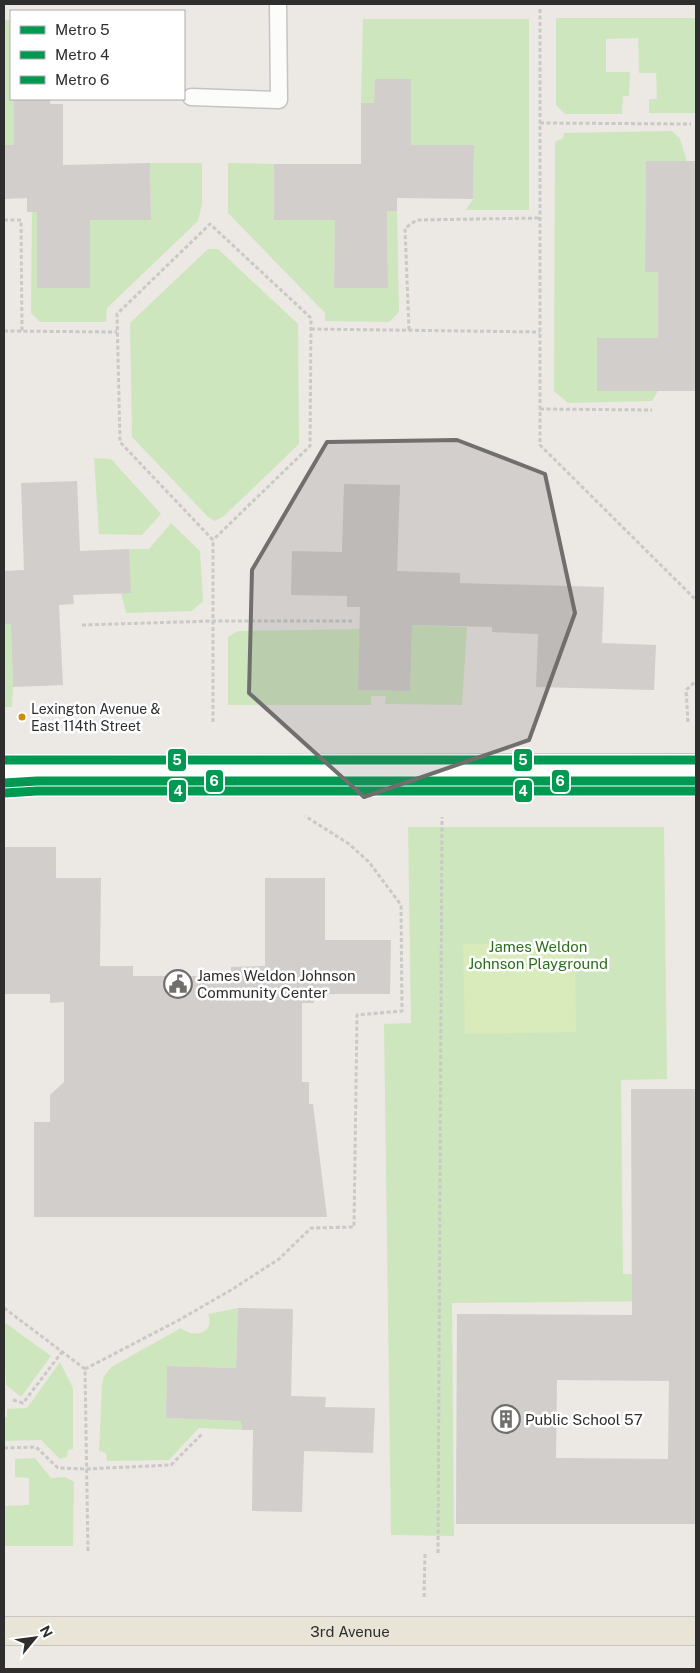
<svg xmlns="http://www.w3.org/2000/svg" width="700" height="1673" font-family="'Public Sans',sans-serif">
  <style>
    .green { fill: #cee6be }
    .pitch { fill: #d9eabb }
    .building { fill: #d1cecb; fill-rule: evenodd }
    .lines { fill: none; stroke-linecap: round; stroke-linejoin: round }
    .lane-casing { stroke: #c5c4c5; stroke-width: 19 }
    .secondary-casing { stroke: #c5c4c5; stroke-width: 30 }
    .primary-casing { stroke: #c6c5c4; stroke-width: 30 }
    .path { stroke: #c9c9c8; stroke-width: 3; stroke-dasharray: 4 2.5; stroke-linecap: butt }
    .lane { stroke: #fcfcfb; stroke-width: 16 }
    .secondary { stroke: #fcfcfb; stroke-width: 28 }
    .primary { stroke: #e8e4d6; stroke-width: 28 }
    .metro-1-casing { stroke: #fff; stroke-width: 12 }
    .metro-2-casing { stroke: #fff; stroke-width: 12 }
    .metro-3-casing { stroke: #fff; stroke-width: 12 }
    .metro-1 { stroke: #009952; stroke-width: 9 }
    .metro-2 { stroke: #009952; stroke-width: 9 }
    .metro-3 { stroke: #009952; stroke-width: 9 }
    .marked { fill: #706f6e; fill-opacity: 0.2; stroke: #706f6e; stroke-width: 4; stroke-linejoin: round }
    .bus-dot { fill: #cf8e09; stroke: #fff; stroke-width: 2 }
    .labels { text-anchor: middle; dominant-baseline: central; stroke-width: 5; stroke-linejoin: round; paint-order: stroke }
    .bus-label { font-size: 14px; fill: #2e2e2e; stroke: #fff; text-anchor: start }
    .park-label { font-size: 15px; fill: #2c6e1b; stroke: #fff }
    .poi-label { font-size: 15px; fill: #2e2e2e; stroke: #fff; text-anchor: start }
    .street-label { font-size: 15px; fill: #2e2e2e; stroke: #fff }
    .line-badge { stroke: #fff; stroke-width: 2 }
    .badge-label { font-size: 14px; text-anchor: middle; font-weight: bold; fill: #fff }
  </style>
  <rect width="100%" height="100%" fill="#ece8e4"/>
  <!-- green -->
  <path class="green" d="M556,18H696V113H649V99H657L656,73H639L638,38L606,39V72H630L629,96H623L622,114H565L556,105Z
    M363,19H529V210H466L473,199L474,145H411V79H375L374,103H361Z
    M4,20H11V99H14V145H4Z
    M672,131L680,139L687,161H646L645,272H658V338H597V391H658L652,401L568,403L554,391L555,142L563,138L564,133Z
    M150,163H202V204L198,221L107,308L106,322H40L31,313L32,212H37V288L90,220H151Z
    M228,163L274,164V220H335L334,288H388L387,211H397L399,312L389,322L325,321V313L228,213Z
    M208,249H218L298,324L299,444L224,516L215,521L208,517L132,437L130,323Z
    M94,458L111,459L161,514L142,535L99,534Z
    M171,523L200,551L203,601L192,611L126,613L121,593L129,549H149Z
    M11,624L13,687L12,707H4V625Z
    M412,625L467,627L462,705L385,704L386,696H371V705H228V637L238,631L360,629L358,690L409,691Z
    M408,827H664L667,1079L621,1080L623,1274L682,1275L681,1301L452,1303L454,1536L391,1535L384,1024L411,1023Z
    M238,1308L236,1368L167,1366L166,1418L241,1421L242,1430L199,1428L169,1460L107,1461L106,1453L99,1451L102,1385C103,1376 106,1372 113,1366L181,1328C195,1340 216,1331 208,1314Z
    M4,1322L51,1356L21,1397L6,1385L5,1365L4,1364Z
    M60,1362L73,1388V1449L68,1450L67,1457L60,1459L41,1440L4,1441V1417H7V1409L27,1408Z
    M35,1458L51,1478L65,1477L74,1482L73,1546H4V1506L29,1505V1478L15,1477V1459Z"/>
  <!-- pitch -->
  <path class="pitch" d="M575,942L576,1032L465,1034L463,944Z"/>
  <!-- building -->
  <path class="building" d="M375,79H411V145H474L473,199L397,198V211H387L388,288H334L335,220H274V164H361V103H374Z
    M14,99H50V104H63V165L150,163L151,220H90V288H37V212H27V198L4,199V145H14Z
    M646,161H696V391H597V338H658V272H645Z
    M77,481L80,551L129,549L131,593L73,595L74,604L59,605L63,685L13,687L11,624L4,625V571L24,570L21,483Z
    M344,484L400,485L397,571L460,573V583L604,587L602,643L656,645L654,690L536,687L538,634L492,632V627L412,625L410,691L358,690L360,607H347V596L291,595L292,551L342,552Z
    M4,847H56V878H101L100,966H133V976H231V967L265,966V878H325V940H391L390,994H314V1003H302V1082H309V1104H313L327,1217H34V1122H50V1095L64,1082V1002L50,1003V994H4Z
    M631,1089H696V1524H456L457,1314L632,1315ZM557,1380L669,1381L668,1459L556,1458Z
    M238,1308L293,1309L291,1396L326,1397L325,1407L375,1408L373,1453L304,1451L302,1512L252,1511L253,1430H242L241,1421L166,1418L167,1366L236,1368Z"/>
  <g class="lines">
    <defs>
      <path id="lane" d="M191,97L279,100L278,4"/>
      <path id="secondary" d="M4,769L696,768"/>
      <g id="primary">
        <path id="s1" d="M4,1631H696"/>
      </g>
    </defs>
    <!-- lane casing -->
    <use href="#lane" class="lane-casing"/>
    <!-- secondary casing -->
    <use href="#secondary" class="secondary-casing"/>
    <!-- primary casing -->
    <use href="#primary" class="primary-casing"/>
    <!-- path -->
    <path class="path" d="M540,9V445L696,600
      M540,123L691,124
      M4,220H21L22,331
      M311,329L540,332
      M409,330L405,228L417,220L540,218
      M4,331L117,332
      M540,409L652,410
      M82,625L213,621H352
      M213,722V540L120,442L117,314L210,224L311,318L310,446L213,540
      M688,722L686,690L696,681
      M4,1308L85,1369L88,1553
      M85,1369L179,1320L231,1290L279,1259L311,1228L354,1227L357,1015L402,1011L401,905L369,862L349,844L305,816
      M13,1400L23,1403L62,1352
      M4,1448L36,1447L58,1468L86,1469L171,1465L202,1434
      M438,1553L442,817
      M424,1597L425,1553"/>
    <!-- lane -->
    <use href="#lane" class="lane"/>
    <!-- secondary -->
    <use href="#secondary" class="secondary"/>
    <!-- primary -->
    <use href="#primary" class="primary"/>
    <defs>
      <path id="metro-1" d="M4,760H696"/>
      <path id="metro-2" d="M5,793L37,791H696"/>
      <path id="metro-3" d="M4,783L37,781H696"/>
    </defs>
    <!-- metro-1 casing -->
    <use href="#metro-1" class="metro-1-casing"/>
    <!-- metro-2 casing -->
    <use href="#metro-2" class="metro-2-casing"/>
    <!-- metro-3 casing -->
    <use href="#metro-3" class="metro-3-casing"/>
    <!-- metro-1 -->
    <use href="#metro-1" class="metro-1"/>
    <!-- metro-2 -->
    <use href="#metro-2" class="metro-2"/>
    <!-- metro-3 -->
    <use href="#metro-3" class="metro-3"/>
  </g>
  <!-- marked area -->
  <path class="marked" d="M457,440L545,474L575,613L529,740L364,797L249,693L252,570L327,442Z"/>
  <!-- icons -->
  <defs>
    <symbol id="civic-ring" viewBox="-11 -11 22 22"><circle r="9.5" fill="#fff" stroke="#706f6e" stroke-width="1.5"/><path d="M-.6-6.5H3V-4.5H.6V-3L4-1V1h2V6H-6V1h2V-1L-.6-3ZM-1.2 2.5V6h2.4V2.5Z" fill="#706f6e"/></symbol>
    <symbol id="building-ring" viewBox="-11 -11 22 22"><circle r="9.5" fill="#fff" stroke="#706f6e" stroke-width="1.5"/><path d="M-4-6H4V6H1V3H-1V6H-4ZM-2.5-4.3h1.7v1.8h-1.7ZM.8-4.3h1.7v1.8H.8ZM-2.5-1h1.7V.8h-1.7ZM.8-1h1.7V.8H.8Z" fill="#706f6e"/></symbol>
  </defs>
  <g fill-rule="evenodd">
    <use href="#civic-ring" x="162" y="968" width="32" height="32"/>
    <use href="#building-ring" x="490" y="1403" width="32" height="32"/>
  </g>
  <!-- markers -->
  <circle class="bus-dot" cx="22" cy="717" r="4.5"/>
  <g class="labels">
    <!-- bus labels -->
    <g class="bus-label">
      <text x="31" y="709">Lexington Avenue &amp;<tspan x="31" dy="17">East 114th Street</tspan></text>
    </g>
    <!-- park labels -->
    <g class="park-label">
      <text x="538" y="946">James Weldon<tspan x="538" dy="17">Johnson Playground</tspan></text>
    </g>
    <!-- poi labels -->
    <g class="poi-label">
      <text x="197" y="975">James Weldon Johnson<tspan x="197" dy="17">Community Center</tspan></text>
      <text x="525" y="1419">Public School 57</text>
    </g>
    <!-- street labels -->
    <g class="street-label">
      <text stroke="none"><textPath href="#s1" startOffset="346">3rd Avenue</textPath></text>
    </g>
  </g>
  <g class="line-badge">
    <rect x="167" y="748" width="20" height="24" rx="5" fill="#009952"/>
    <rect x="513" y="748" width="20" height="24" rx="5" fill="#009952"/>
    <rect x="205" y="769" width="19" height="24" rx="5" fill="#009952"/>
    <rect x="551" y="769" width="19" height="24" rx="5" fill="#009952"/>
    <rect x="168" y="779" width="19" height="24" rx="5" fill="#009952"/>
    <rect x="514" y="779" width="19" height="24" rx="5" fill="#009952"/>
  </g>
  <g class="badge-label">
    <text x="177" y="765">5</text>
    <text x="523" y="765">5</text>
    <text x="214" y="786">6</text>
    <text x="560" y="786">6</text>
    <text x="178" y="796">4</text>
    <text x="523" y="796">4</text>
  </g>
  <!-- border -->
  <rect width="700" height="1673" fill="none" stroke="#2e2e2e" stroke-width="10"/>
  <!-- legend -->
  <rect x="10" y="10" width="175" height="90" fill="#ffffff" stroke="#ababab"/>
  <rect x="20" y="26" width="25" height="8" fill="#009952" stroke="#ababab"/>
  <text x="55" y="35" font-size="15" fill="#2e2e2e">Metro 5</text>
  <rect x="20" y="51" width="25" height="8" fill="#009952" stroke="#ababab"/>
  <text x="55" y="60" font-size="15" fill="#2e2e2e">Metro 4</text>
  <rect x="20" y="76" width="25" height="8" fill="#009952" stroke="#ababab"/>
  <text x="55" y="85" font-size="15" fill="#2e2e2e">Metro 6</text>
  <!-- north arrow -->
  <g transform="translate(35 1638) rotate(61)" stroke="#ffffff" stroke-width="4" paint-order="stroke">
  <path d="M0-4L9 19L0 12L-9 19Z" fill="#2e2e2e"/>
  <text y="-8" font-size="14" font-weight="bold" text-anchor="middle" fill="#2e2e2e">N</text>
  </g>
</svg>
